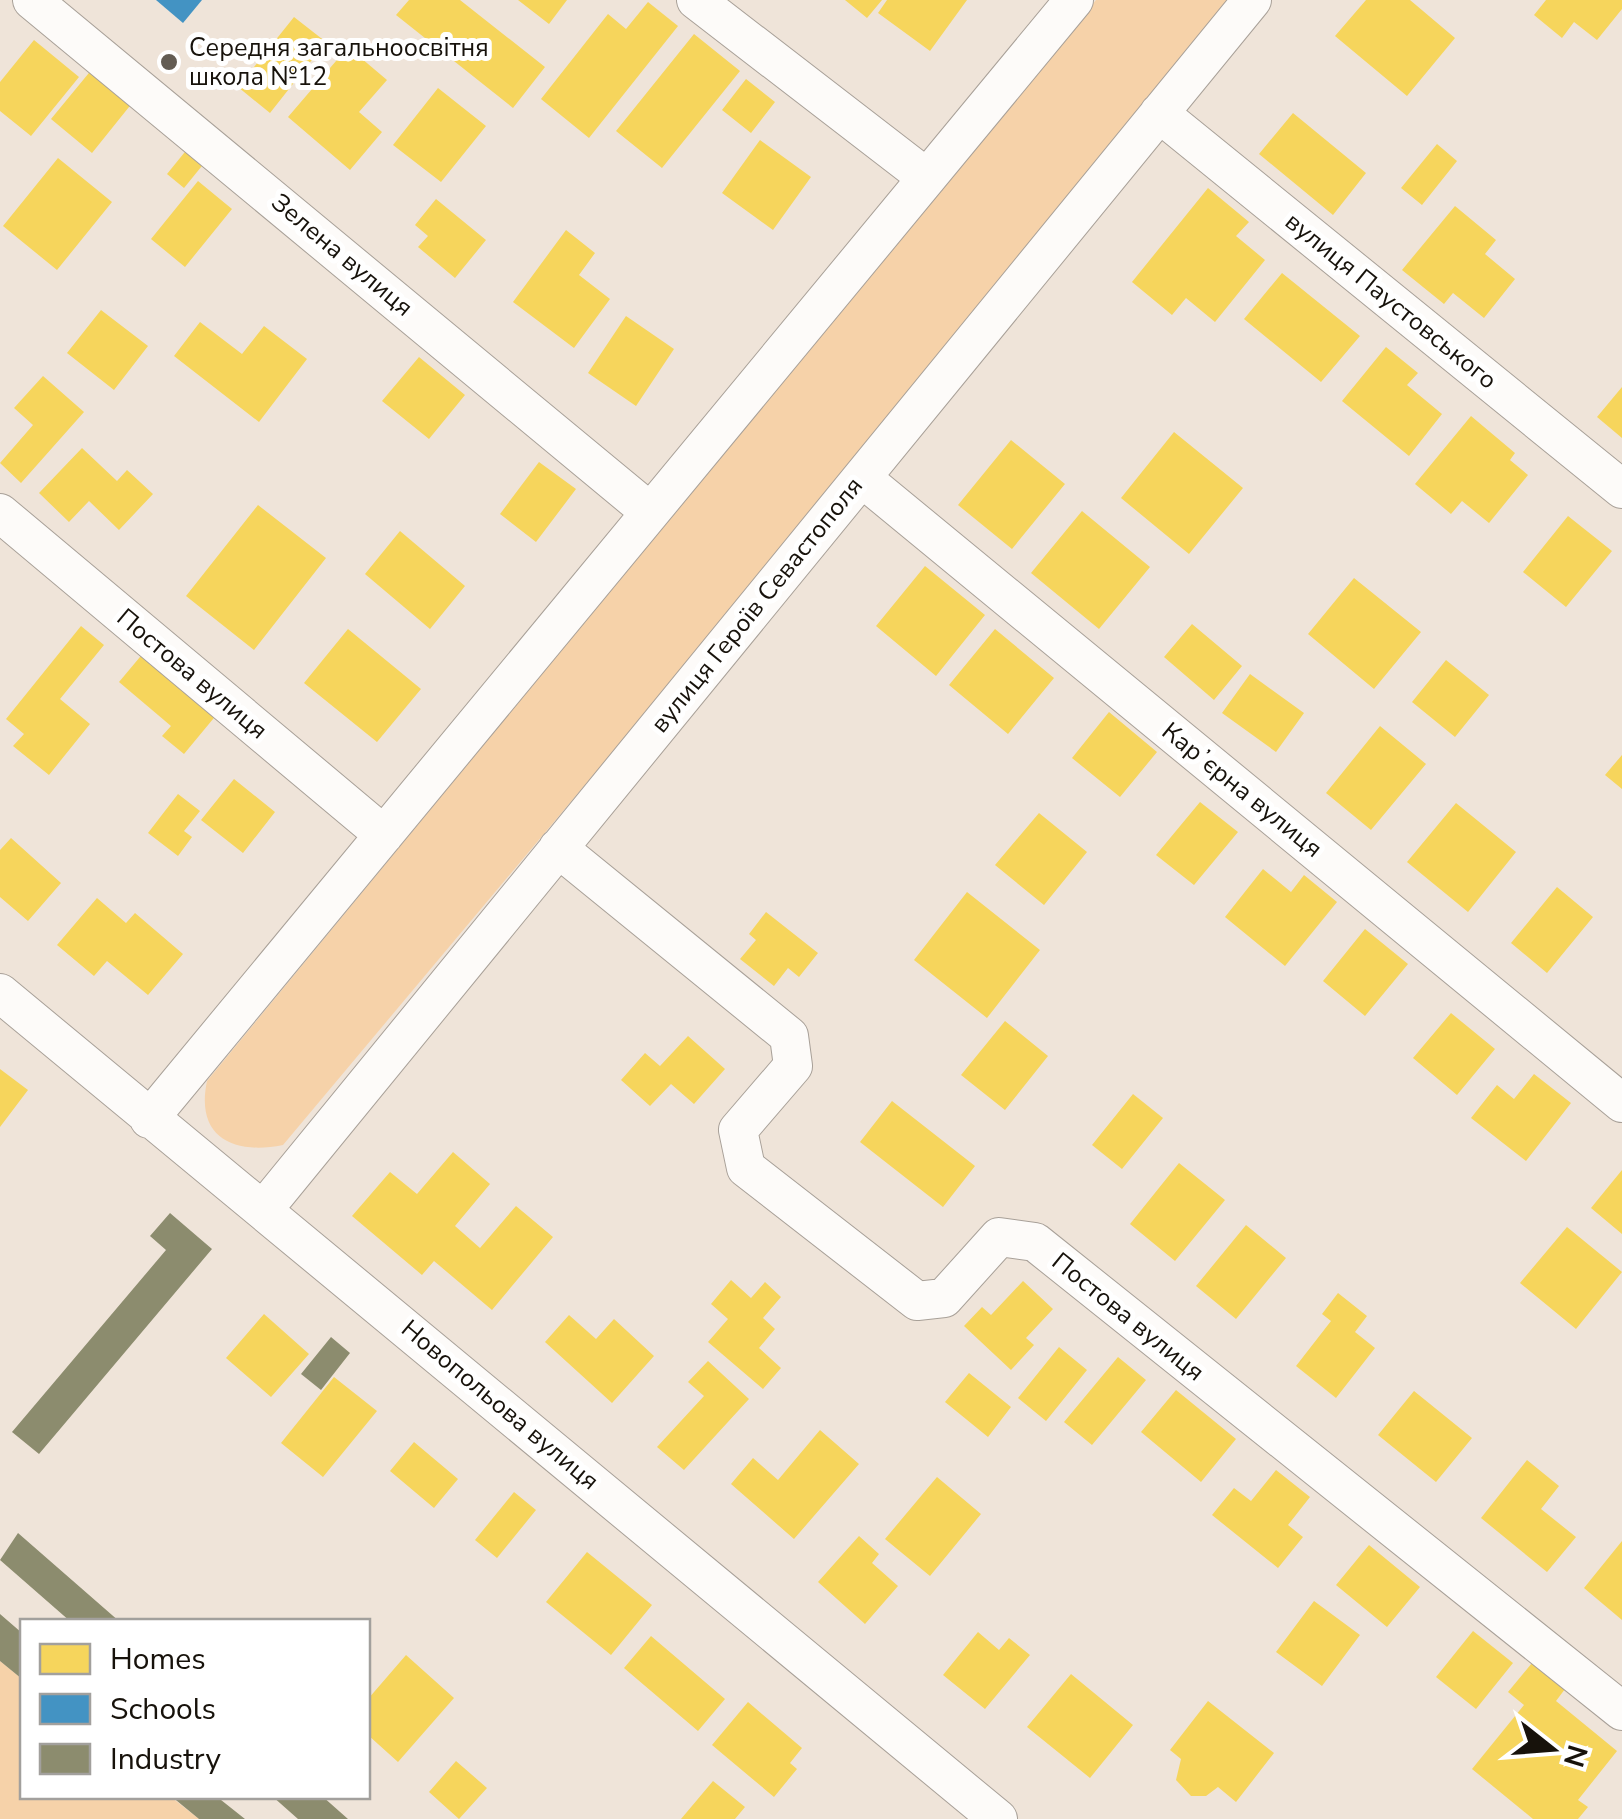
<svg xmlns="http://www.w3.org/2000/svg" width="1622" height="1819" font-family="'Nunito Sans',sans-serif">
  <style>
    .green { fill: #f6d2a9 }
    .homes { fill: #f6d55c }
    .schools { fill: #4393c3 }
    .industry { fill: #8c8c6e }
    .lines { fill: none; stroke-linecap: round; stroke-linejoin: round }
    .minor-casing { stroke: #a8a098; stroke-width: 40 }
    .minor { stroke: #fdfbf9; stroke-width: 38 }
    .poi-dot { fill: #635c53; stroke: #fff; stroke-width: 4 }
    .labels { text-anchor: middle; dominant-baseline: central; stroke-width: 10; stroke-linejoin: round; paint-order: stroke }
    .poi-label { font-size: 25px; fill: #17120b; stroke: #fff; text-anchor: start }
    .street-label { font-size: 25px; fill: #17120b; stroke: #fff }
  </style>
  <rect width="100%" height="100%" fill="#efe4d9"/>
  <!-- green -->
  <path class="green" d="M1096,0H1243L283,1145C234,1155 195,1138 207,1081Z
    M0,1661L22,1679V1796L171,1797L199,1819H0Z"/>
  <!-- homes -->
  <path class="homes" d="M409,0H460L545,67L513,108L396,15Z
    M518,0H567L549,24Z
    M845,0H882L867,18Z
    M887,0H967L930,51L878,13Z
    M1366,0H1410L1455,38L1407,96L1335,36Z
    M1546,0H1622V9L1597,40L1574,22L1562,38L1534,15Z
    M648,2L678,26L589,138L541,99L608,14L626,29Z
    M294,17L326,42L270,113L238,87Z
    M694,34L740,71L662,168L616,131Z
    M34,40L79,77L31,136L0,111V82Z
    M348,47L387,80L359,112L382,132L350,170L288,117Z
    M93,68L133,102L92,153L51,119Z
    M746,79L775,102L751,133L722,110Z
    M438,88L486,126L441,182L393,145Z
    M1293,113L1366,173L1333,215L1259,154Z
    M760,140L811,177L773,230L722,193Z
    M193,142L210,156L184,188L167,174Z
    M1437,144L1457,161L1422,205L1401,188Z
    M58,158L112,202L57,270L3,226Z
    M198,181L232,209L185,267L151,239Z
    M1208,188L1249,222L1236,236L1265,260L1215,322L1186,298L1172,315L1132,282Z
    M436,199L486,240L455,278L418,247L428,236L415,225Z
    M1455,206L1496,240L1485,254L1515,279L1484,318L1453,293L1444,304L1402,270Z
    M566,230L595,253L579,275L610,299L574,348L513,302Z
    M1282,273L1360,336L1321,382L1244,319Z
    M101,310L148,346L114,390L67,353Z
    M626,316L674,349L636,406L588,373Z
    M200,322L242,354L264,326L307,359L259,422L174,356Z
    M1386,347L1418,373L1407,385L1442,414L1409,456L1342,401Z
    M419,357L465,395L429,439L382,401Z
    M43,376L84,412L21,483L0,463L33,425L14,408Z
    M1622,387V438L1597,417Z
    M1471,416L1515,453L1510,460L1528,475L1489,523L1462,501L1451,514L1415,484Z
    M1174,432L1243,488L1189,554L1121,498Z
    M1011,440L1065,484L1012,549L958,505Z
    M82,448L117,481L127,470L153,494L119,530L89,501L69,522L39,493Z
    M539,462L576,489L536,542L500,514Z
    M258,505L326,558L254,650L186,596Z
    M1082,511L1150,567L1099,629L1031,573Z
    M1568,516L1612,551L1566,607L1523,572Z
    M400,531L465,586L430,629L365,574Z
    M925,566L985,615L936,676L876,626Z
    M1354,578L1421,632L1374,689L1308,634Z
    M1192,624L1242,666L1214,700L1164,657Z
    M81,626L104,645L60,699L90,724L49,775L13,746L24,734L6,719Z
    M348,629L421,689L377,742L304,683Z
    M995,629L1054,678L1008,734L949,685Z
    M145,651L218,713L184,754L162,736L171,726L119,682Z
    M1446,660L1489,695L1455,737L1412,702Z
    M1250,674L1304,713L1276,752L1222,713Z
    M1109,712L1157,752L1120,797L1072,758Z
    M1380,726L1426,764L1371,830L1326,793Z
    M1622,755V789L1605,775Z
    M234,779L275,812L243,853L201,820Z
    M178,794L200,811L184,831L192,837L178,856L148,833Z
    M1200,802L1238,832L1194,885L1156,855Z
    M1456,803L1516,852L1468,912L1407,862Z
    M1039,813L1087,852L1044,905L995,865Z
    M11,838L61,883L28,921L0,897V850Z
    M1263,869L1291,892L1304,875L1337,902L1285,966L1225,917Z
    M1557,887L1593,917L1547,973L1511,943Z
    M967,892L1040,950L987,1018L914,960Z
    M97,898L126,923L135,913L183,954L148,995L107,961L94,976L57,945Z
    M766,912L818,953L799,977L788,968L774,986L740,959L756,940L749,934Z
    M1365,929L1408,964L1365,1016L1323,981Z
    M1451,1013L1495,1049L1457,1095L1413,1058Z
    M1005,1021L1048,1056L1005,1110L961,1075Z
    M688,1036L725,1069L694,1104L671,1084L650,1106L621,1080L645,1053L660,1066Z
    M0,1069L28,1090L0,1127Z
    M1534,1074L1571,1103L1526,1161L1471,1118L1497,1085L1514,1099Z
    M1133,1094L1163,1118L1122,1169L1092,1145Z
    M892,1101L975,1166L943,1207L860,1142Z
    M453,1152L490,1184L455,1226L480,1248L516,1206L553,1237L492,1310L434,1261L422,1275L352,1216L390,1172L417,1194Z
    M1179,1163L1225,1200L1175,1261L1130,1224Z
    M1622,1170V1234L1591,1208Z
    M1246,1225L1286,1258L1236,1319L1196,1286Z
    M1567,1227L1622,1272L1576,1329L1520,1283Z
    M731,1280L751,1298L765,1282L781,1297L763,1318L775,1329L759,1348L781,1368L763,1389L708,1342L728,1319L711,1304Z
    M1023,1281L1053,1309L1026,1338L1034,1345L1011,1370L964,1326L982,1307L991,1315Z
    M1338,1293L1367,1316L1355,1332L1375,1348L1336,1398L1296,1366L1331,1321L1322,1314Z
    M264,1314L309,1354L271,1397L226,1358Z
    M569,1315L596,1339L614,1319L654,1356L612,1403L545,1342Z
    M1059,1347L1087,1370L1046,1421L1018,1398Z
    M1118,1357L1146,1380L1092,1445L1064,1422Z
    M708,1361L749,1399L684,1470L657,1447L704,1396L688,1382Z
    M969,1373L1011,1407L988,1437L945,1402Z
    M334,1377L377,1411L323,1477L281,1443Z
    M1176,1390L1236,1439L1201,1482L1141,1432Z
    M1414,1391L1472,1438L1436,1482L1378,1435Z
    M820,1430L859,1464L794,1539L731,1484L753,1458L778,1480Z
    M414,1442L458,1479L434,1508L390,1471Z
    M1527,1460L1559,1486L1541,1509L1576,1537L1547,1572L1481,1518Z
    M1276,1470L1310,1497L1288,1525L1303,1537L1278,1568L1212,1515L1234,1488L1251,1501Z
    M937,1477L981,1514L930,1576L885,1539Z
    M514,1492L536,1510L497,1558L475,1540Z
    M859,1536L879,1554L872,1563L898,1586L865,1624L818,1582Z
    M1622,1541V1620L1584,1588Z
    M1369,1545L1420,1587L1387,1627L1336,1585Z
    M587,1552L652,1605L611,1655L546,1602Z
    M1314,1601L1360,1635L1322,1686L1276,1652Z
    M1473,1631L1513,1663L1476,1709L1436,1677Z
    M978,1632L999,1650L1009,1638L1030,1655L985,1709L943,1675Z
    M651,1636L725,1699L698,1731L624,1668Z
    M406,1655L454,1698L398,1762L368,1735V1699Z
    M1532,1663L1565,1689L1556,1701L1617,1751L1578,1800L1588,1807L1578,1819H1533L1472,1769L1524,1705L1508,1692Z
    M1071,1674L1133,1725L1090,1778L1027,1727Z
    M1208,1701L1274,1753L1236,1802L1218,1787L1206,1796H1191L1176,1780L1181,1759L1170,1750Z
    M748,1702L802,1748L790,1763L797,1769L774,1797L712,1745Z
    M456,1761L487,1788L459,1819L429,1792Z
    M713,1781L745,1807L735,1819H681Z"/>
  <!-- schools -->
  <path class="schools" d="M156,0H202L183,23Z"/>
  <!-- industry -->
  <path class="industry" d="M170,1213L212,1249L39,1454L12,1432L166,1250L150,1236Z
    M331,1337L350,1353L321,1390L301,1374Z
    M18,1533L120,1622H71L0,1560Z
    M0,1614L22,1633V1679L0,1661Z
    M171,1796H216L245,1819H199Z
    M272,1796H322L348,1819H298Z"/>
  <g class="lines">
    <defs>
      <path id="minor" d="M32,0L650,512
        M696,0L927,178
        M1159,113L1622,489
        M862,478L1622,1103
        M0,513L384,835
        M558,848L789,1036L793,1066L738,1130L746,1168L917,1301L944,1298L999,1237L1035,1242L1622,1711
        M0,993L998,1819
        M149,1119L1074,0
        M263,1210L1252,0"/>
    </defs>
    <!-- minor casing -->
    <use href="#minor" class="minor-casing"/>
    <!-- minor -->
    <use href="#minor" class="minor"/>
  </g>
  <!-- markers -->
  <circle class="poi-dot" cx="169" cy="62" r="10"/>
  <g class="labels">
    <!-- poi labels -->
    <g class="poi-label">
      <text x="189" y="48">Середня загальноосвітня<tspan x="189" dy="29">школа №12</tspan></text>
    </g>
    <!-- street labels -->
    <g class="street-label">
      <text transform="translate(342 255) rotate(40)">Зелена вулиця</text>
      <text transform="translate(1391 301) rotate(39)">вулиця Паустовського</text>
      <text transform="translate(757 605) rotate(-51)">вулиця Героїв Севастополя</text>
      <text transform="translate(192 674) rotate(40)">Постова вулиця</text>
      <text transform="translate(1242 790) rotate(39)">Карʼєрна вулиця</text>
      <text transform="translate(1128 1317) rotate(39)">Постова вулиця</text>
      <text transform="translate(500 1405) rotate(40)">Новопольова вулиця</text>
    </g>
  </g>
  <!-- legend -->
  <rect x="20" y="1619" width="350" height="180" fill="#ffffff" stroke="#a2a09d" stroke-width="2.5"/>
  <rect x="40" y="1644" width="50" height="30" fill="#f6d55c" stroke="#a2a09d" stroke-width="2.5"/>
  <text x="110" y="1669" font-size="30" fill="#17120b">Homes</text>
  <rect x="40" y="1694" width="50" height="30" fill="#4393c3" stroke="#a2a09d" stroke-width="2.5"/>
  <text x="110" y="1719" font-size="30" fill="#17120b">Schools</text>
  <rect x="40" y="1744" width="50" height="30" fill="#8c8c6e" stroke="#a2a09d" stroke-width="2.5"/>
  <text x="110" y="1769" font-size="30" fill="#17120b">Industry</text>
  <!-- north arrow -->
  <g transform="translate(1552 1749) rotate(107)" stroke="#ffffff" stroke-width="8" paint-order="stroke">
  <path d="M0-8L18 38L0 25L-18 38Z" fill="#17120b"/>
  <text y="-15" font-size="28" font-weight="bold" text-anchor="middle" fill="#17120b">N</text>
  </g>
</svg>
